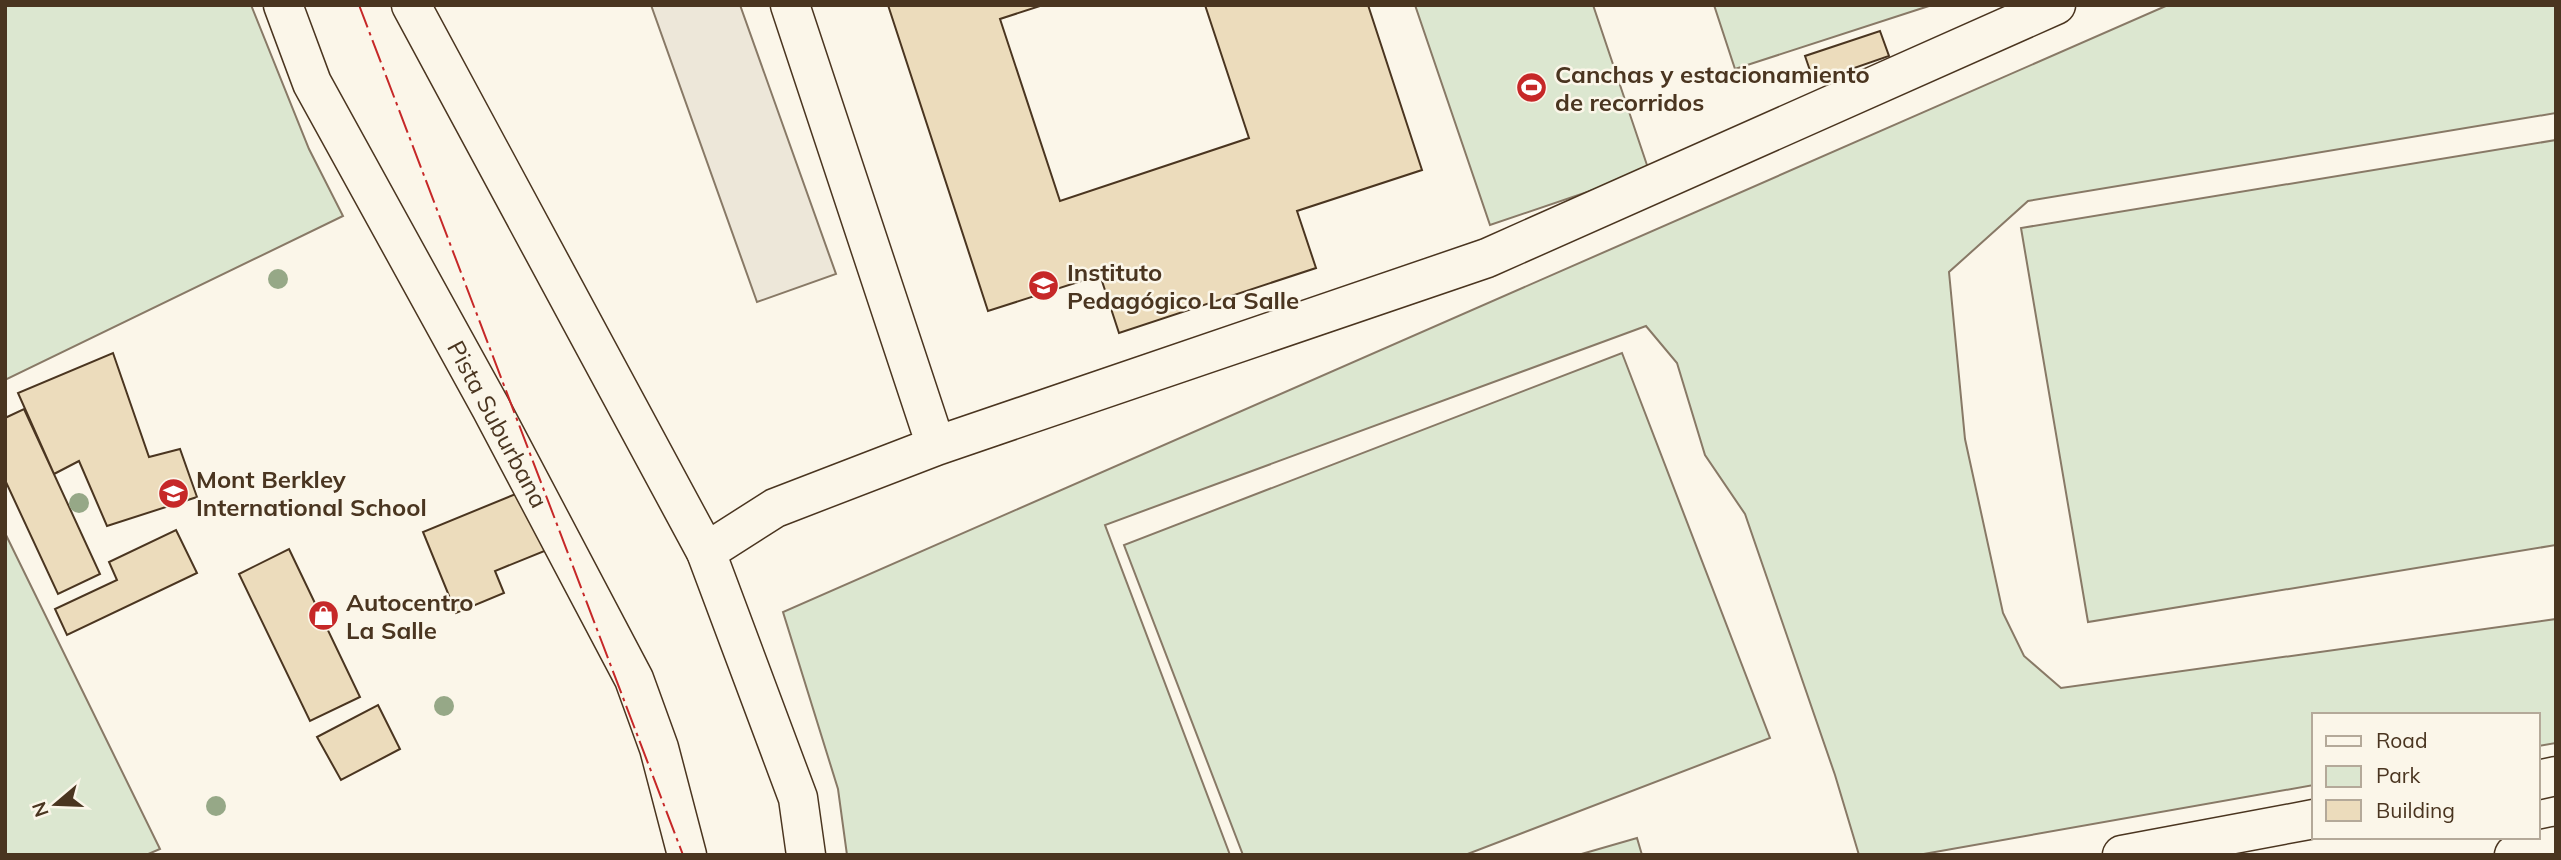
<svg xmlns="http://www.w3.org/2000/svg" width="2561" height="860" font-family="Mulish,sans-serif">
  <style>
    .green { fill: #dce7d0; stroke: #887966; stroke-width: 2 }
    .parking { fill: #ede7d9; stroke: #887966; stroke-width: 2 }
    .building { fill: #ecdcbc; stroke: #4a3520; stroke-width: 2 }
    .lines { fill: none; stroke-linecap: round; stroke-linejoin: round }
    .minor-casing { stroke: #4a3520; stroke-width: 41 }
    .major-casing { stroke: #4a3520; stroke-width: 41 }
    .minor { stroke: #fbf6e9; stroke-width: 38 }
    .major { stroke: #fbf6e9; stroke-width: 38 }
    .power { stroke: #c62828; stroke-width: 2; stroke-dasharray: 24 5 3.5 5; stroke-linecap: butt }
    .tree { fill: #96a887 }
    .labels { text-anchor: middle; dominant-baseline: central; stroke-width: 5; stroke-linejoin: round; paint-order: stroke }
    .poi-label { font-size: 24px; font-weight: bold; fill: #4a3520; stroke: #fbf6e9; text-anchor: start }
    .street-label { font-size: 24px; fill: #4a3520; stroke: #fbf6e9 }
  </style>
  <rect width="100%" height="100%" fill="#fbf6e9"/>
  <!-- green -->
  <path class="green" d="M5,5H251L309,149L343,216L5,380Z
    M1415,5H1593L1649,171L1490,225Z
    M1714,5H1932L1735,69Z
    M2168,5H2556V113L2028,201L1949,272L1965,439L2003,613L2024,656L2061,688L2556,619V743L2538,746V715H2314V785L1918,855H1859L1835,775L1745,514L1705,455L1677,363L1646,326L1105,525L1230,855H847L838,789L783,612Z
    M2556,140V545L2088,622L2021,228Z
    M1622,353L1770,738L1465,855H1243L1124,545Z
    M5,533L160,849L146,855H5Z
    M1637,838L1642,855H1578Z"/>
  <!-- parking -->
  <path class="parking" d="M651,5H740L836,274L757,302Z"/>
  <!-- building -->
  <path class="building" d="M888,5H1043L1000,19L1060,201L1249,138L1205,5H1368L1422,170L1297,211L1316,268L1119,333L1100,275L988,311Z
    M1880,31L1889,56L1814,82L1805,56Z
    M113,353L149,457L180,449L197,497L107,526L79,461L54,474L18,393Z
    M24,409L100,574L58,594L5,480V418Z
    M523,491L547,550L495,571L504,593L456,613L423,532Z
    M176,530L197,573L67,635L55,609L117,580L109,562Z
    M289,549L360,697L310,721L239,574Z
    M378,705L400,749L341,780L317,737Z"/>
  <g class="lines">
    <defs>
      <path id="minor" d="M936,446L1487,258L2056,5
        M706,552L775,508L936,446L790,5
        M2538,780L2556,776
        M2122,855L2314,819
        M2514,855L2556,846"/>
      <path id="major" d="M283,5L312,83L491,408L634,679L659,748L687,855
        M411,5L706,552L798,798L806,855"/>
    </defs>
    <!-- minor casing -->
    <use href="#minor" class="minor-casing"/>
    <!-- major casing -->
    <use href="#major" class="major-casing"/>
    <!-- minor -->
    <use href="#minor" class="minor"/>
    <!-- major -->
    <use href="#major" class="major"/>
    <!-- power -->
    <path class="power" d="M359,5L683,855"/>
  </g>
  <!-- trees -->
  <g class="tree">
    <circle cx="278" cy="279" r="10"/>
    <circle cx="79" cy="503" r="10"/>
    <circle cx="444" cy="706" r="10"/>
    <circle cx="216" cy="806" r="10"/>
  </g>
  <!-- icons -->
  <defs>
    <symbol id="stadium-disc" viewBox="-11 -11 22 22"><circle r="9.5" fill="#c62828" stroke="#fbf6e9"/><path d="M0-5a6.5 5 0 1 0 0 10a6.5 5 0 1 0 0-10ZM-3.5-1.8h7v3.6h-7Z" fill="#fff"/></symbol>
    <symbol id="school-disc" viewBox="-11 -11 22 22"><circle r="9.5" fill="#c62828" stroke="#fbf6e9"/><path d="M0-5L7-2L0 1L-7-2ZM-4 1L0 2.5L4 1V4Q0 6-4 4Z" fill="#fff"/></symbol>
    <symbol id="shop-disc" viewBox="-11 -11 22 22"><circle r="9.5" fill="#c62828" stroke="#fbf6e9"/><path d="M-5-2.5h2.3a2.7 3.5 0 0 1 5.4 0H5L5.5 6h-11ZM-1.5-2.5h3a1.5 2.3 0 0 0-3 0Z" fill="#fff"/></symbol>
  </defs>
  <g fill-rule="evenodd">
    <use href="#stadium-disc" x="1514" y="70" width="35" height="35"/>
    <use href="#school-disc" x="1026" y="268" width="35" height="35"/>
    <use href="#school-disc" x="156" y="476" width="35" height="35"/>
    <use href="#shop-disc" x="306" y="598" width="35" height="35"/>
  </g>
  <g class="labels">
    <!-- poi labels -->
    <g class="poi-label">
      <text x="1555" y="74">Canchas y estacionamiento<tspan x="1555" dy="28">de recorridos</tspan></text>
      <text x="1067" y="272">Instituto<tspan x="1067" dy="28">Pedagógico La Salle</tspan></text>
      <text x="196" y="479">Mont Berkley<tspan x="196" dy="28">International School</tspan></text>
      <text x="346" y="602">Autocentro<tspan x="346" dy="28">La Salle</tspan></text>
    </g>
    <!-- street labels -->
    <g class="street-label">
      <text transform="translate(498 424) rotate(62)">Pista Suburbana</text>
    </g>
  </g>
  <!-- border -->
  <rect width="2561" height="860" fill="none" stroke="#4a3520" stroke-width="14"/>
  <!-- legend -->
  <rect x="2312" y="713" width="228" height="126" fill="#fbf6e9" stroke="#b4a999" stroke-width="2"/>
  <rect x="2326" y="736" width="35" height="10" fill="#fbf6e9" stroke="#b4a999" stroke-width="2"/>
  <text x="2376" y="748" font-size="21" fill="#4a3520">Road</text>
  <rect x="2326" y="766" width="35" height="21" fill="#dce7d0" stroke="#b4a999" stroke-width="2"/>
  <text x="2376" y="783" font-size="21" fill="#4a3520">Park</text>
  <rect x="2326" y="800" width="35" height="21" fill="#ecdcbc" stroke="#b4a999" stroke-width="2"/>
  <text x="2376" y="818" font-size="21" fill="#4a3520">Building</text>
  <!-- north arrow -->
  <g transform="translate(56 804) rotate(251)" stroke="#fbf6e9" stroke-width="5" paint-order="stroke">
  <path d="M0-5L12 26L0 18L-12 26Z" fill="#4a3520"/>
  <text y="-10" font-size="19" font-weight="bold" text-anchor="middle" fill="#4a3520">N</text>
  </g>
</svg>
